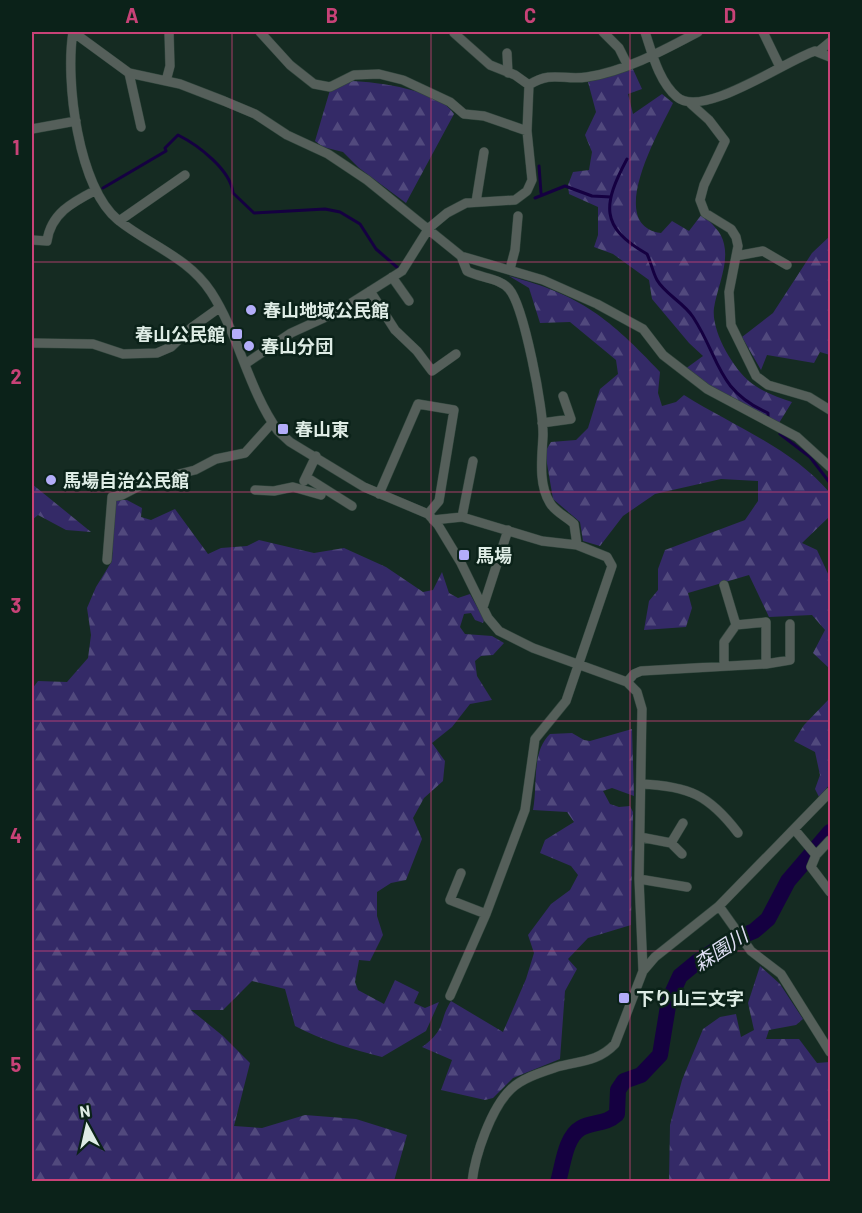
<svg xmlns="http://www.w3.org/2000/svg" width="862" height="1213" font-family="Barlow,'Noto Sans JP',sans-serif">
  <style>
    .forest { fill: url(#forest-firs) }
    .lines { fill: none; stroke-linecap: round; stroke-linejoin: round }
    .stream { stroke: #150041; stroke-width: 3 }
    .river { stroke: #150041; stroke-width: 16 }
    .minor-casing { stroke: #31463d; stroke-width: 10 }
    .minor { stroke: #555f5a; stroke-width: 9 }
    .grid { fill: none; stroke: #c84277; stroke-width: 1.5; stroke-opacity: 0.55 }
    .poi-dot { fill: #b3adf9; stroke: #0b2219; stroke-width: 2 }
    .labels { text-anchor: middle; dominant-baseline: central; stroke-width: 5; stroke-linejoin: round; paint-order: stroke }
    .poi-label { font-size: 18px; font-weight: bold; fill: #deece5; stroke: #0b2219; text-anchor: start }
    .water-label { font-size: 20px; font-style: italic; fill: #dedef3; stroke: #0b2219 }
    .neatline { fill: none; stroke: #c84277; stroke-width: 2 }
    .grid-label { font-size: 20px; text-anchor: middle; font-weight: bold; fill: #c84277 }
  </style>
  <defs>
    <pattern id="forest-firs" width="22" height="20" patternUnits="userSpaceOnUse" patternTransform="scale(1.5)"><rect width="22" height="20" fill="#342a67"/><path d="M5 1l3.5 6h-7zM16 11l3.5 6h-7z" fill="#51497d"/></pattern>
  </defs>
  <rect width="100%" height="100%" fill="#152b22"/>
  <!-- forest -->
  <path class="forest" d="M632,67L642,89L628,94L633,114L662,94L673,103C660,130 604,225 661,233L672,221L689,231L702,214C711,223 722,232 724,244C729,264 717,288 714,308C711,331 733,368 750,382C762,392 778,397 792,402L779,423L681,372L703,356L689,343L652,299L649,280L613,254L594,247L598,235V207L569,194L568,185L573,172L589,170L592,152L585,135L596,112L588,82Z
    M351,81C378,82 440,90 454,114L406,203L359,168L343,152L323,147L315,141L330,90Z
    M830,236V355L820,352L814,363L767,355L761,370L742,337L773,313L812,253Z
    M509,276C581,295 610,319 660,372L658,393L662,406L676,402L684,395C733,426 792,448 830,493V516L802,543L817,550L830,578V669L813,653L825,630L812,615L769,617L749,575L688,593L692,608L686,627L644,630L649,601L658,590V569L665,550L745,520L758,501V481L721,479L655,494L623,516L600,546L583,541L580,522L553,499L545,452L551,442L576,440L588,428L600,389L618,374L616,360L570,322L540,323L529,288Z
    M32,484L91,532L66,530L38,515L32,520Z
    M115,500H127L142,508L141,517L151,520L175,509L208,554L221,548L247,546L259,540L314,553L344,548L386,567L423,592L433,590L442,572L449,593L458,598L470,594L484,619L483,623L475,620L471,613L464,614L460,627L465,634L492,636L504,643L493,655L481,656L475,661L477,676L492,700L470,704L452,727L432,743L445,761L443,781L424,798L413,818L422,839L406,880L391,883L377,892V916L383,935L370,961L359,960L355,982L358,990L384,1004L395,980L419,992L414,1003L425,1008L439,1002L426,1031L382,1057C352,1049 323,1041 295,1026L285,989L252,981L223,1010H191L223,1036L250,1063L234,1126L262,1128L305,1115L356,1119L407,1135L394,1181L32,1182V689L38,681L67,682L88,658L91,635L87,608L96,587L112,561Z
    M830,698V784L819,797L815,789L820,775L815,752L794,741L804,725Z
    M632,729L634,796L612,788L603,791L610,804L619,807L630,806L633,812L631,925L588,938L568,959L577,969L565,991L560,1059L513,1078L493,1098L485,1100L441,1090L452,1060L422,1047C447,1029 438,1022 451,1001L503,1032L526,979L534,953L528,935L551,904L570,890L578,875L571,866L540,853L545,840L574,822L567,812L533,810C538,784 531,752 550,734L572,733L584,740L590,741Z
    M760,966L780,984L803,1019L796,1025L769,1030L766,1039H799L817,1063L830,1062V1181H669L670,1125L682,1080L703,1029L720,1017L736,1014L741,1037L754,1030L748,1003Z"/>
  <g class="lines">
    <!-- stream -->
    <path class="stream" d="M627,159C603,204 599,227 647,254C651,262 653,273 657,280C665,294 684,303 693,317C720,358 716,390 768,413V417
      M539,166L541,193
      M103,188L166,151L165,148L178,135C198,145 231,170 233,193L254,213L325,209L340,212L360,224L376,249L398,268
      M535,198L565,186L592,196L611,197
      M780,434L810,457L830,483"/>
    <!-- river -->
    <path class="river" d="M558,1182C563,1166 565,1137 581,1128C593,1121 605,1125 617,1114L618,1090L624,1081L641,1075L660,1055L669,1000L680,976L697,962L728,942L754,931L768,919L788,881L830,832"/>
    <defs>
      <path id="minor" d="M73,32C65,80 78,187 118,220C149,245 188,257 211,292C239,335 248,389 278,431L290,442L364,487L428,514L438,525L461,563L488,618L499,631L533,648L627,682L637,692L642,709L639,879L643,971
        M73,32L129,73L180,84L224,101L255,114L287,135L328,154L367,180L461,256L543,280L597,304L643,329L663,355L707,389L797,437L830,467
        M260,32L290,65L314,84L330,87L354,75L379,74L403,80L450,102L464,114L484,116L527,131
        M603,32L619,48L627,64
        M645,32C652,53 659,82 677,97C703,119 785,61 815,51L830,57
        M763,32L780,67
        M454,33L490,65L515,75L529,85
        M819,51L830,42
        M507,53L508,73
        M129,73L141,127
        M166,81L170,66L169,32
        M691,104L709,120L725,141L704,185L700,200L705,213L731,229L736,237L738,246L729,292L731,325L756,376L768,385L809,397L830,410
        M32,129L76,121
        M476,202L484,152
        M119,221L185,175
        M32,240L47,241C51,213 73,202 96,190
        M461,256L467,271C480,278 500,278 509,289C524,306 544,411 543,436C542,457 538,484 550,503C555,512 567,517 574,524L577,545
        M736,256L763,251L787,265
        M510,269L515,250L518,216
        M392,277L409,301
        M370,291L395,330L417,351L432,371L456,354
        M32,343L93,344L123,354L157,353L171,347L191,328L219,308
        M245,364L291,333L337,312L402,271L429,228L447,213L466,203L515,200L527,191L532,180L527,131L529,85C552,70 564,81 587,77C626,71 664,50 698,32
        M542,423L571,419L563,396
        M306,477L352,506
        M304,481L316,456
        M255,490L274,491L293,487L321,495
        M379,494L418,404L454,410L439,501L428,514
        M462,517L473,461
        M433,520L462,517L542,541L577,545L607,557L612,566L566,701L535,739L525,810L486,914L450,996
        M107,560L112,497L122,495L147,482L195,470L216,459L245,453L272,423
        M483,607L508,530
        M736,625L766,622V664
        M724,666V642L736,625L724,585
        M627,682L634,674L641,671L766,664L790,660V624
        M641,784C689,786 709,795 738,833
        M794,829L816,855
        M640,837L671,843L683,823
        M830,840L816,855L811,867L830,892
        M671,843L682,854
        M461,873L450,900L486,914
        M639,879L687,887
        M719,906L751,951L781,974L830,1052
        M472,1182C475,1155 491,1108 511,1089C522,1078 542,1072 557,1067C579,1061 598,1062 615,1044L643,971L655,957L719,906L830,792"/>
    </defs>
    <!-- minor casing -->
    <use href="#minor" class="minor-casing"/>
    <!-- minor -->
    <use href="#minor" class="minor"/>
  </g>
  <!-- grid -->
  <path class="grid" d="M232,32V1182M431,32V1182M630,32V1182M32,262H830M32,492H830M32,721H830M32,951H830"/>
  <!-- markers -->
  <g class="poi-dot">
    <circle cx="251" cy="310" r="6"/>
    <rect x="231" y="328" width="12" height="12" rx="3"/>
    <circle cx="249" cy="346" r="6"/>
    <rect x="277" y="423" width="12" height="12" rx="3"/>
    <circle cx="51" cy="480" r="6"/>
    <rect x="458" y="549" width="12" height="12" rx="3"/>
    <rect x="618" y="992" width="12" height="12" rx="3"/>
  </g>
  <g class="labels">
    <!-- poi labels -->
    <g class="poi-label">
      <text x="263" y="310">春山地域公民館</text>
      <text x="225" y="334" text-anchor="end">春山公民館</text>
      <text x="261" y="346">春山分団</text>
      <text x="295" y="429">春山東</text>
      <text x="63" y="480">馬場自治公民館</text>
      <text x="476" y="555">馬場</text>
      <text x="636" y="998">下り山三文字</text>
    </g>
    <!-- water labels -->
    <g class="water-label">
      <text transform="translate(720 949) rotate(-33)">森園川</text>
    </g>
  </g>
  <!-- border -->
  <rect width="862" height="1213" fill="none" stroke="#0b2219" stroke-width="66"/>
  <!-- north arrow -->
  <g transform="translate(87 1126) rotate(352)" stroke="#0b2219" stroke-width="4.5" paint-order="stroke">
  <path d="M0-4.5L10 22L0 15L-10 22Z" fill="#deece5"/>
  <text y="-9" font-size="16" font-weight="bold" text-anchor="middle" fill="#deece5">N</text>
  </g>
  <rect x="33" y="33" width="796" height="1147" class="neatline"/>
  <g class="grid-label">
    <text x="132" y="23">A</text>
    <text x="332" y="23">B</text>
    <text x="530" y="23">C</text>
    <text x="730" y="23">D</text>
    <text x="16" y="155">1</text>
    <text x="16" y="384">2</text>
    <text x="16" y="613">3</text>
    <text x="16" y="843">4</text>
    <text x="16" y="1072">5</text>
  </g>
</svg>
